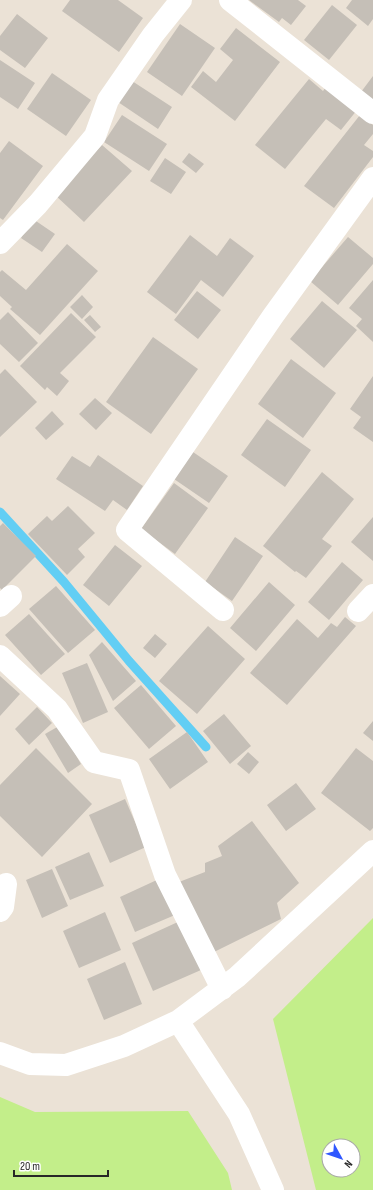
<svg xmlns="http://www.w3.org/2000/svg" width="373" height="1190" font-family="'Sofia Sans Condensed',sans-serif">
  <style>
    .pitch { fill: #c3ee8a; fill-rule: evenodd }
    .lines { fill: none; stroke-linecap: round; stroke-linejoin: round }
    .stream { stroke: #62cef4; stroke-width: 9 }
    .building { fill: #c5bfb7 }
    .minor { stroke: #fff; stroke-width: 22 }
  </style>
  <rect width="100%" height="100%" fill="#ebe2d6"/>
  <!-- pitch -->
  <path class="pitch" d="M373,918V1190H316L273,1019ZM329,1146H353V1170H329Z
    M0,1097L35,1112L188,1111L228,1173L232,1190H0Z"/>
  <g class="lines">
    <!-- stream -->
    <path class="stream" d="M0,512L64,582L129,661L206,747"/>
  </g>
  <!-- building -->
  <path class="building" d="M70,0H118L143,18L119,52L62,11Z
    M249,0H298L306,6L291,25L282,18L279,22Z
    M352,0H373V19L368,26L346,8Z
    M332,5L357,25L329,60L304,40Z
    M17,14L48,38L25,68L0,50V36Z
    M180,24L215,48L182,96L147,72Z
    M236,28L280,62L235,121L191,87L203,71L216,82L233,60L220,49Z
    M0,60L35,83L18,109L0,97Z
    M52,73L91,100L66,136L27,109Z
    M373,76V101L361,92Z
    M309,79L323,91L326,87L357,110L341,130L326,119L285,169L255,145Z
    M132,81L172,107L158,129L118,102Z
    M122,115L167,144L149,171L104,142Z
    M360,115L373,125V134L364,145L373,151V157L334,208L304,186Z
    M9,141L43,166L3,220L0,218V153Z
    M102,145L132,171L84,222L55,195Z
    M189,153L204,164L196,173L182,162Z
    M165,158L186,172L171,194L150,181Z
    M33,219L55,234L42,252L21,238Z
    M190,235L217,256L230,238L254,256L223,297L201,280L176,314L147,292Z
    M348,237L373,258V264L338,305L310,281Z
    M67,244L98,271L40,335L10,309L12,307L0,296V272L2,270L26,290Z
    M373,280V342L356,326L362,319L349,308Z
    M197,291L221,310L198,339L174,320Z
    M82,295L93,307L82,319L70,307Z
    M322,301L357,330L324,368L290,339Z
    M8,312L38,343L19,362L0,344V320Z
    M71,313L96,337L60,373L69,381L57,396L47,387L45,390L20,366Z
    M90,315L101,327L95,332L84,320Z
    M153,337L198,369L151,434L106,402Z
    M291,359L336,393L303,438L258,404Z
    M5,369L37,402L0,437V374Z
    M373,376V442L353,428L361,417L350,409Z
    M95,398L112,413L96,430L79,414Z
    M52,411L64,424L46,440L35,428Z
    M267,419L311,450L285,487L241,455Z
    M193,452L228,476L209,503L174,479Z
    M98,455L143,486L127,510L113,500L105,511L56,479L72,456L90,467Z
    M322,472L354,499L322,539L332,546L306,578L296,571L295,572L263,546Z
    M174,483L208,508L175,554L141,529Z
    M68,506L95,533L78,549L85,557L67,575L28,534L47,516L52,521Z
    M373,517V561L351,542Z
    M3,523L36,556L2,590L0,588V526Z
    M235,537L263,556L232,601L205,582Z
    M115,545L142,566L109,606L83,585Z
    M342,562L363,580L329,620L308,602Z
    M269,582L295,605L256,651L230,628Z
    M56,586L95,630L68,653L29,609Z
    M29,614L65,654L41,675L5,635Z
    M345,617L356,626L287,705L250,673L297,619L318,638L331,623L337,627Z
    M208,626L245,659L197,714L159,681Z
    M155,634L167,644L155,658L143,648Z
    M102,642L136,681L113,701L89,655Z
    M87,663L108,712L83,723L62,673Z
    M0,676L20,694L0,716Z
    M141,685L176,726L149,749L114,708Z
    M37,707L52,723L29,745L15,729Z
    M224,714L251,746L230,764L203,731Z
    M373,721V741L363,733Z
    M59,726L81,764L68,773L45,734Z
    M187,732L208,762L170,789L149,759Z
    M36,748L92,804L42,857L0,816V785Z
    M356,748L373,761V828L370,831L321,793Z
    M248,752L259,762L249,774L237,764Z
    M296,783L316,809L286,831L267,805Z
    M125,799L146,847L110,863L89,815Z
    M252,821L299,883L277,903L281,919L212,953L179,882L205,872V863L222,856L218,846Z
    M89,852L104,886L70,900L55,867Z
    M52,869L68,906L42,918L26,880Z
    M159,879L175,915L135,932L120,897Z
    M105,912L121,950L79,968L63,931Z
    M180,921L201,970L153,991L132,943Z
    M125,962L142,1004L104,1020L87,979Z"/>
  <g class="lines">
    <!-- minor -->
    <path class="minor" d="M230,0L373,113
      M0,243L38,204L95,136L108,100L153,35L181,0
      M0,606L11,596
      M223,610L127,530L273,316L373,178
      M358,611L373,595
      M0,656L57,709L94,762L129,770L165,875L222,989
      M0,911L3,907L6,884
      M178,1021L239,1114L273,1190
      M0,1053L30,1064L66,1065L124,1046L178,1021L237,977L373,851"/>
  </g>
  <!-- north arrow -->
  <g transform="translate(341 1158) rotate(130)"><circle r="19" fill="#ffffff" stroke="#a9a9a9"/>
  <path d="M0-3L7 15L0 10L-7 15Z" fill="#2f57ff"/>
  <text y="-6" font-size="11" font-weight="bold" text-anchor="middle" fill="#272727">N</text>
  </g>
  <!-- scale -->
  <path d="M14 1170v6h94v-6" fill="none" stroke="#272727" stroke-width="2"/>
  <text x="20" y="1170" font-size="12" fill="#272727" stroke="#ffffff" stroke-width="3" paint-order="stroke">20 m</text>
</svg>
